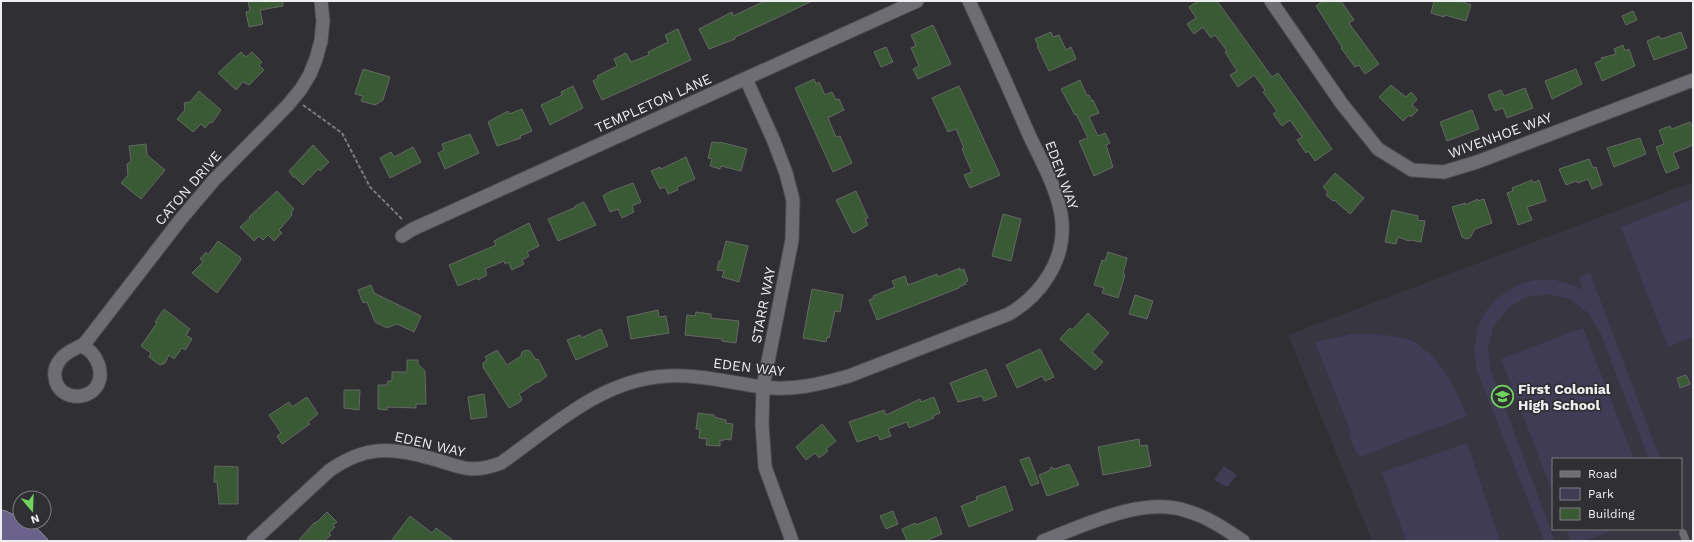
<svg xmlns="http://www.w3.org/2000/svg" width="1694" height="542" font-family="'Work Sans',sans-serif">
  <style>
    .built { fill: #383641; fill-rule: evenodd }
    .green { fill: #413c56 }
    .water { fill: #6a618d; stroke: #928cab }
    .building { fill: #3a5935; stroke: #656964 }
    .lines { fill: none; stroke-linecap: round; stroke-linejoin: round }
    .service-casing { stroke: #4c4b4f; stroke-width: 9 }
    .minor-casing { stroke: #4c4b4f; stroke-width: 15 }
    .path { stroke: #7b7a7e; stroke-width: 2; stroke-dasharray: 4 2; stroke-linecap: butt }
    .service { stroke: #6e6d73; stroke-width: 7 }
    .minor { stroke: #6e6d73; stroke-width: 13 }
    .labels { text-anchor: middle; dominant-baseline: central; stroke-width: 3.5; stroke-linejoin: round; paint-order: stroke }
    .street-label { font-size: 14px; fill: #efeff2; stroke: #302f34 }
    .poi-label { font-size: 14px; font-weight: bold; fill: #efeff2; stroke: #302f34; text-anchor: start }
  </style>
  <rect width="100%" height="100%" fill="#302f34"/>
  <!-- built -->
  <path class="built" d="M1693,182V541H1372L1288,335ZM1553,459H1681V529H1553Z"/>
  <!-- green -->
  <path class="green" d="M1693,199V337L1668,347L1621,227Z
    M1590,273L1660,459H1649L1600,332L1588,313L1570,299L1548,294L1526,297L1507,309L1493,327L1488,349L1491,371L1555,541H1544L1476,368C1476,360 1473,351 1475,344C1476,337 1477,329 1480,323C1492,295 1524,276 1554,280C1565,282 1574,286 1583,290L1579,277Z
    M1583,328L1634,459H1553V493L1501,359Z
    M1352,334C1369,334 1401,334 1416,343C1443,360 1455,389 1467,416L1361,456L1357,454L1349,434L1351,432L1315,342Z
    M1467,443L1500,541H1406L1382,472Z
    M1224,466L1237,475L1227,487L1214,480Z
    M1567,529H1616L1584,541H1571Z"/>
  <!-- water -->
  <path class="water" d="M1,510L6,511L20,518V522C33,522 41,532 49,541H1Z"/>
  <!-- building -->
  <path class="building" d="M248,1H283V6L260,10L263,24L249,27L246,12L250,11Z
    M765,1H812L764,24L742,34L735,37V39L709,49L699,29L732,12L733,16Z
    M1198,1H1217L1272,77L1278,73L1332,149L1315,161L1308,151L1306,153L1297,140L1302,137L1290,120L1282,126L1273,114L1277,111L1263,92L1265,90L1254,75L1238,87L1230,75L1237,71L1225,52L1227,51L1215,35L1211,38L1203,27L1194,34L1187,24L1196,18L1189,7Z
    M1323,1H1341L1354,20L1349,23L1351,26L1379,64L1365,74L1359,65L1355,67L1341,48L1342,47L1316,6Z
    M1434,1H1461L1471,5L1466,21L1445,15L1444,17L1431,13Z
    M1633,11L1637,20L1626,25L1622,16Z
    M933,25L951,64L918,79L913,69L919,66L911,48L916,46L911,35Z
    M678,29L691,60L602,100L593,81L598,78L597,76L617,66L614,59L626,53L631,62L649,55L648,52L668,42L665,35Z
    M1051,32L1053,37L1059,35L1066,50L1071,47L1076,59L1049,71L1037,46L1038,45L1035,39Z
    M1681,32L1687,48L1654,60L1647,41L1659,36L1661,39Z
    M1623,45L1625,51L1629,49L1635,66L1602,81L1595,63L1602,60L1601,58L1616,54L1614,49Z
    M886,47L893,62L881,67L874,52Z
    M241,52L246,57L252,52L262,62L259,65L264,70L249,85L243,82L236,90L218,73Z
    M363,69L390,77L383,100L375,105L361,101L363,96L355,94Z
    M1576,69L1582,84L1552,99L1545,81Z
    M814,79L816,84L819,82L825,95L832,92L836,100L839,99L844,110L828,118L836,137L840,136L852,163L833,172L795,88Z
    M1080,80L1087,96L1089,95L1092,101L1093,100L1099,113L1089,117L1098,136L1105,133L1110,143L1106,145L1113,167L1094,176L1079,141L1088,138L1076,114L1075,115L1061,89Z
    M1391,85L1406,97L1411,92L1417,99L1412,105L1418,110L1411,117L1409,115L1403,121L1379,97Z
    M573,86L583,108L550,125L541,105L562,95L561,92Z
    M959,86L1000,175L970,188L964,175L972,172L962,149L964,148L956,129L948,132L932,98Z
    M1525,88L1533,108L1507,118L1503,108L1495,111L1488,95L1501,90L1504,96Z
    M199,91L221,110L212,123L210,122L205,128L201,124L193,132L177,119L185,110L184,103L190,102Z
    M522,109L532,131L520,136L521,138L497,146L488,122L508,111L509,114Z
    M1472,110L1479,129L1447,141L1440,122Z
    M1690,122L1693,129V142L1691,146L1673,153L1679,168L1666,173L1656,147L1664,144L1659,130L1670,126L1672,129Z
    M470,134L479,153L445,169L438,153L444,150L442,144Z
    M1640,138L1646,154L1614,167L1607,148Z
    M712,142L720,143V142L747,149L741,171L721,166L720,169L710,166L712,159L708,158Z
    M146,144L147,155L165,170L141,199L121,183L128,175L127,164L131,161L129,146Z
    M313,145L329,162L320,171L318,169L303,185L295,177H293L289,171Z
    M413,147L421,162L390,178L380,158L391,152L394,157Z
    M686,157L695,179L677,187L678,190L668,194L665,187L660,189L651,171L660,167L661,169Z
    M1589,159L1593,168L1596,167L1602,185L1592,189L1588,179L1578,183L1576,181L1566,185L1559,169Z
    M1335,173L1364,198L1350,214L1334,200L1333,201L1326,195L1328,192L1323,187Z
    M1532,180L1533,183L1539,180L1546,201L1527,207L1532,220L1518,225L1507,193L1513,191L1512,188Z
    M633,183L641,202L632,206L634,212L622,218L618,209L610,212L603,196L609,192Z
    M277,191L294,209L291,213L292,215L279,230L282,233L274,241L268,235L263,240L259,236L254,241L240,227L250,218L249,217Z
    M856,191L868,218L865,219L868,225L854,233L852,232L836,200Z
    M1478,199V201L1484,199L1492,223L1475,229L1470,238L1466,239L1462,237L1452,207L1465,203V205Z
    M584,202L596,225L558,241L548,219L576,207L575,206Z
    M1392,210L1418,216L1417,220L1425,221L1421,242L1410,240L1409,241L1398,237L1396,244L1385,242Z
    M1003,214L1021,219L1011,261L992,256Z
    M529,223L539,246L527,252L529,256L522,260L524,264L512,270L508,262L505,264L504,261L485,269L487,275L478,280L477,278L458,286L449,265L496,245L494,241Z
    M218,241L240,257L241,260L217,293L192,273L203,262L200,259L206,252L208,255Z
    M726,241L748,246L739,282L722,277L724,271L717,270L719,261H721Z
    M1108,252L1127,258L1123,274L1125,275L1118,298L1102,293L1104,288L1094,285L1102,260L1105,261Z
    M960,268V271L964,269L968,281L965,282L966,284L959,287V288L877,320L869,300L874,298L873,296L895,287L892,281L905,276L908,285L937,274L938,277Z
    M371,285L374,293L421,316L414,332L397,324L387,328L375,322L367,302L363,303L358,290Z
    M812,289L843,295L840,312L835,311L829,338L827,337L826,342L803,338Z
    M1135,295L1153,301L1147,319L1129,314Z
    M164,309L190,329L186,335L192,339L185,350L182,348L174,359L169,355L165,363L160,365L149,357L151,353L141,346L157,323L155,322Z
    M658,310L659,317L666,316L669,333L631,339L627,317Z
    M696,312L711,314V318L739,321L736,343L722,341V339L685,335L687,315L695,316Z
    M1088,313L1109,333L1092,352L1103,362L1095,370L1060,339L1070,328L1072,330Z
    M601,329L608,346L576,360L567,340L580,335L581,338Z
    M1040,349L1054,377L1045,381L1042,376L1017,388L1006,365Z
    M497,350L507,365L521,356L522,352L526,350L530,351L536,360L538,359L547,376L538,383L537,382L519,394L522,399L520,402L509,408L483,367V363L487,360L485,357Z
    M407,360H418V364L425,371L426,404H416V408L387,407V410L378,409V385H387L388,381H392V372H407Z
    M986,369L997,396L984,401L982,396L958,402L950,383Z
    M1686,375L1690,384L1680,388L1677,378Z
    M344,390H360L359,410L344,408Z
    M484,394L487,417L471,419L468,397Z
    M307,397L318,414L308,422L310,424L282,444L277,436L281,433L269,415L289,402L292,407Z
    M934,397L940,413L933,416L934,418L909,428L907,422L888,429L891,436L880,440L878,435L857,442L849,422L884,410L886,415L920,399L921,402Z
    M698,413L714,415V417L726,420V423L733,424L731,440L724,439L723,441L720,440V446L706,445L707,439L699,438L700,429H696Z
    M822,424L836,441L826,449L828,451L819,458L815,453L806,460L796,447Z
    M1139,439L1140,446L1147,445L1151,466L1103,475L1098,447Z
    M1029,457L1039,483L1031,486L1020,460Z
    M1069,464L1079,485L1047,496L1039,475L1049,471L1051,467L1055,469Z
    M215,466L238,467V504H219L217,482H214Z
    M1005,486L1013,510L969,527L961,506L977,500L976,497Z
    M893,511L898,524L886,529L880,516Z
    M327,512L337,522L333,525L335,527L329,533L331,535L324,541H298L314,523L317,522Z
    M410,516L432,533L436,528L454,541H391Z
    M936,517L942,534L925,541H907L902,529L915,523L916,525Z"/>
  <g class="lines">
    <defs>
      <path id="service" d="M1683,533L1686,541"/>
      <path id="minor" d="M1271,1L1342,104L1378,149L1412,170L1444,172L1477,162L1693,80
        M746,79L773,139L786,173L793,200L792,240L763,387L762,424L765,467L792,541
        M402,236L413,229L917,1
        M81,346C90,349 96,357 99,366C108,401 58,407 55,377C54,371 56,365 60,360C66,351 77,349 85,343L181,219L214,180L288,105L301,89L310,74L316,59L321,41L323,21L321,1
        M253,541L330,470C365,446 390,447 430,458C460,466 469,475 501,463C552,427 602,379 667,376C700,374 731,383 763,387C793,391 821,384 849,376L1009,314C1041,295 1065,261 1062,222C1060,194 1042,162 1030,137C1010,91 990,46 969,1
        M1043,541C1085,525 1142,496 1187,511C1208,517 1225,529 1243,541"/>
    </defs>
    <!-- service casing -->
    <use href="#service" class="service-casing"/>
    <!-- minor casing -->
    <use href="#minor" class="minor-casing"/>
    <!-- path -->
    <path class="path" d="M303,105L342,133L370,187L403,220"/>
    <!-- service -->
    <use href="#service" class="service"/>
    <!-- minor -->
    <use href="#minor" class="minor"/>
  </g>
  <!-- icons -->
  <defs>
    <symbol id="school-ring" viewBox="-11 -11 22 22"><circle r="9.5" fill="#302f34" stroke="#70d35f" stroke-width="1.5"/><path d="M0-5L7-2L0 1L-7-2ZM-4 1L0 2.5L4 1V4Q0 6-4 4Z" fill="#70d35f"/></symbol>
  </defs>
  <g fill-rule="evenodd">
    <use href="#school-ring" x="1490" y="384" width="25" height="25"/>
  </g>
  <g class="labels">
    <!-- street labels -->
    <g class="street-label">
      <text transform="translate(653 103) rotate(-24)">TEMPLETON LANE</text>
      <text transform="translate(1500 135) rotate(-20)">WIVENHOE WAY</text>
      <text transform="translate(1062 175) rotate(70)">EDEN WAY</text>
      <text transform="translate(188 188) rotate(-49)">CATON DRIVE</text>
      <text transform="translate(763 305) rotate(-79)">STARR WAY</text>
      <text transform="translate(749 367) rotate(7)">EDEN WAY</text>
      <text transform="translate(430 444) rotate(13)">EDEN WAY</text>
    </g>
    <!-- poi labels -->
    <g class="poi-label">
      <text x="1518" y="389">First Colonial<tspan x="1518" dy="16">High School</tspan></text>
    </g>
  </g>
  <!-- border -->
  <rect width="1694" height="542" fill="none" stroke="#efeff2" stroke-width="4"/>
  <!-- legend -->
  <rect x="1552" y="458" width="130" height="72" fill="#302f34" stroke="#7c7c80"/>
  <rect x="1560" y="471" width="20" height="6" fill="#6e6d73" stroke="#7c7c80"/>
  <text x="1588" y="478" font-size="12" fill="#efeff2">Road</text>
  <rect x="1560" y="488" width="20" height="12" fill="#413c56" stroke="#7c7c80"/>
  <text x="1588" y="498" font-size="12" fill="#efeff2">Park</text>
  <rect x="1560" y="508" width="20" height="12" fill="#3a5935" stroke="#7c7c80"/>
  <text x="1588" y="518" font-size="12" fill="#efeff2">Building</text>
  <!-- north arrow -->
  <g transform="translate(32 510) rotate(161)"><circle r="19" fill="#302f34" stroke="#7c7c80"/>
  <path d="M0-3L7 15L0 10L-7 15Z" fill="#70d35f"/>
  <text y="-6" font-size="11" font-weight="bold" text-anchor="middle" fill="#efeff2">N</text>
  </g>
</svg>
